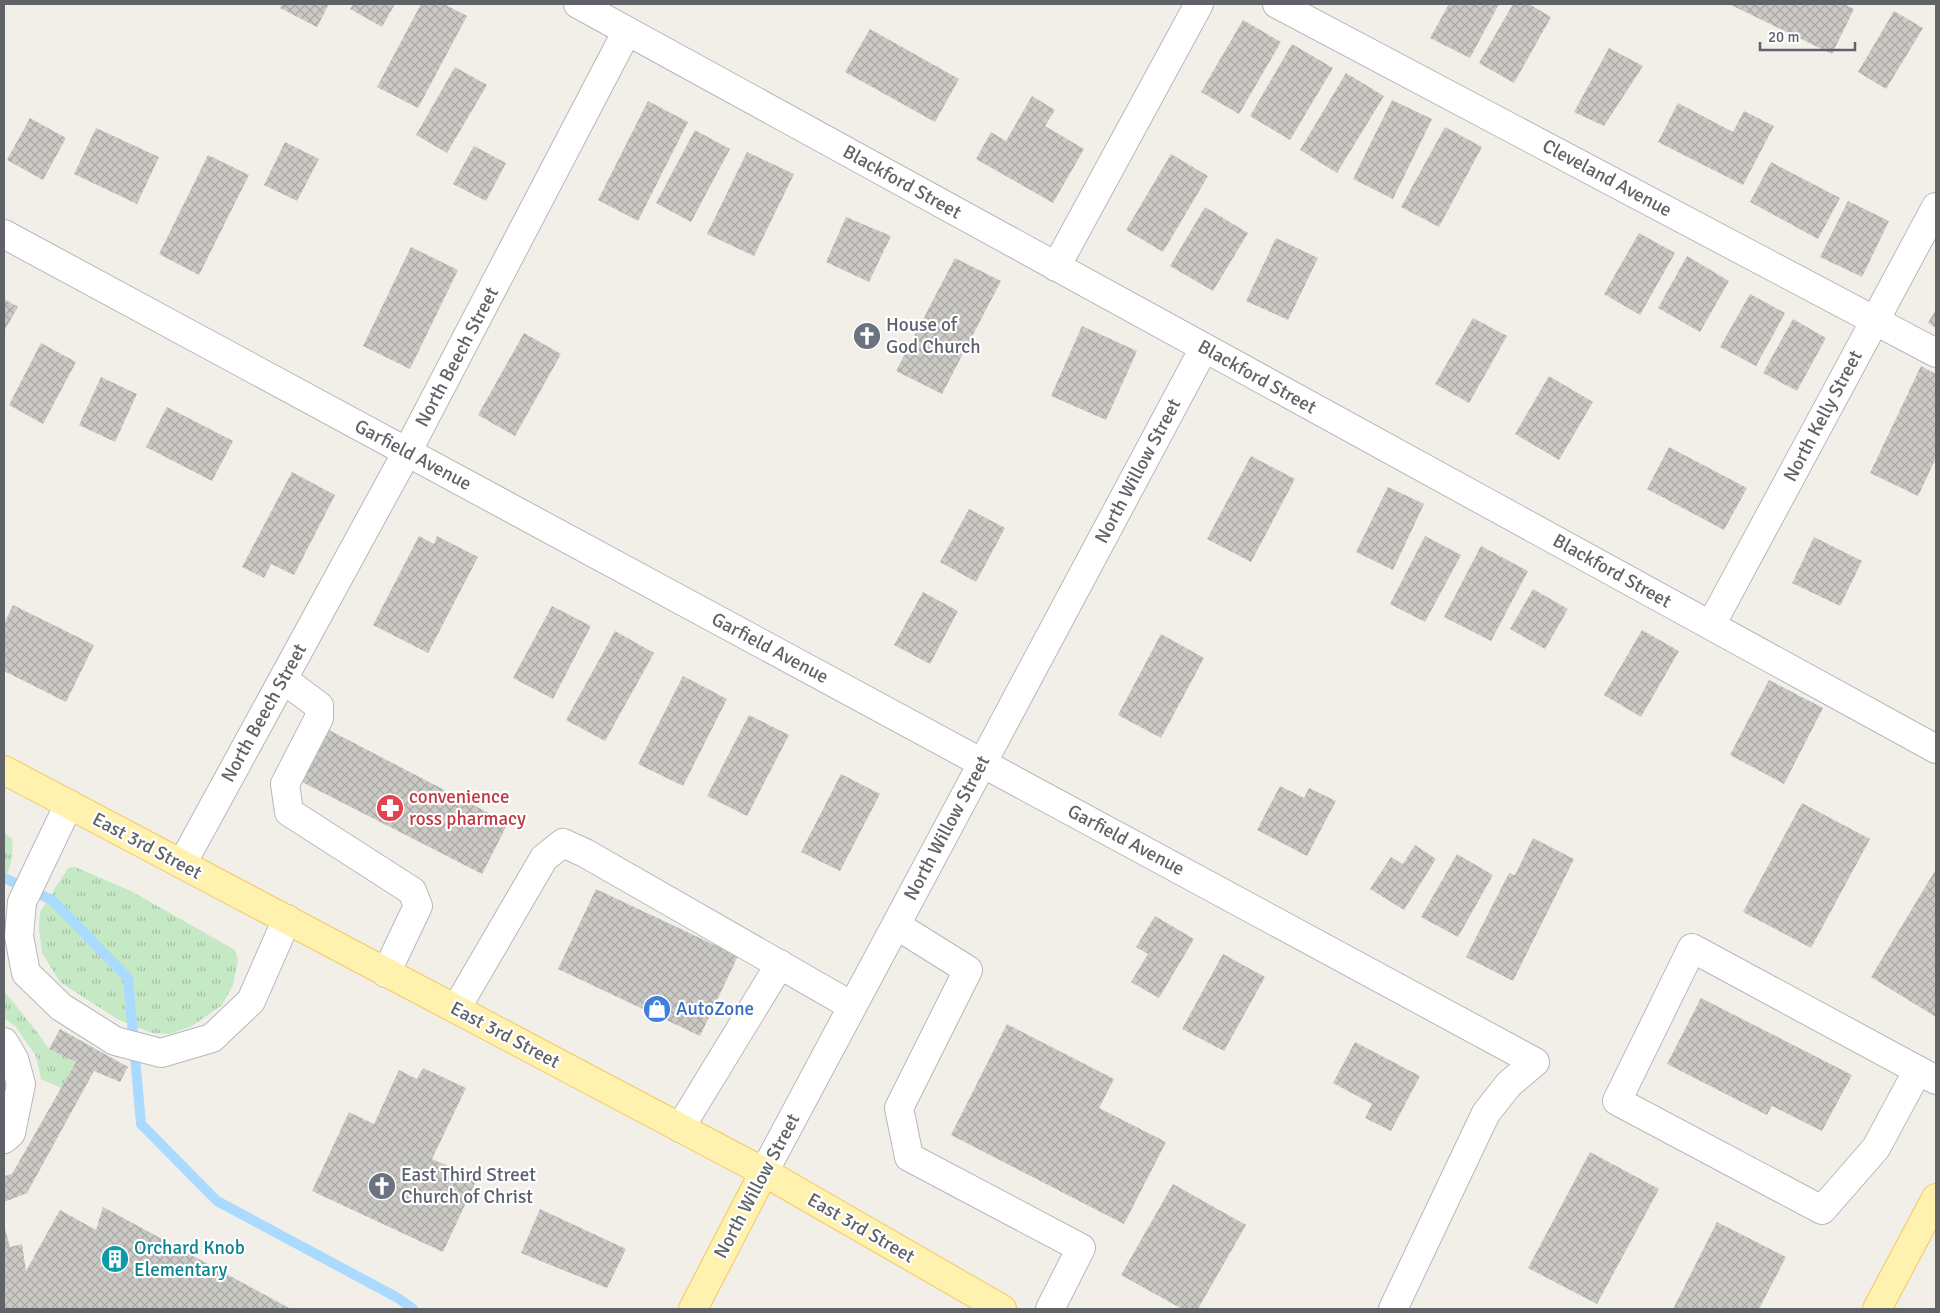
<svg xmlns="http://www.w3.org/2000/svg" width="1940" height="1313" font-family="Signika,sans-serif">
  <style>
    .grass { fill: url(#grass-tufts) }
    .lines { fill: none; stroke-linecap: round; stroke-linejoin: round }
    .stream { stroke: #aadaff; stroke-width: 10 }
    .building { fill: url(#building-cross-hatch) }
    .minor-casing { stroke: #b5b8bc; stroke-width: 30 }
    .major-casing { stroke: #f2c960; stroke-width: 30 }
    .minor { stroke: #fff; stroke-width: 28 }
    .major { stroke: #fff2af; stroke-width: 28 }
    .labels { text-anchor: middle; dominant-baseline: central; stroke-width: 4.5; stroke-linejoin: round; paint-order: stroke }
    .street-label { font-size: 19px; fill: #5f6368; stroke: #fff }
    .worship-label { font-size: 19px; fill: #5b616d; stroke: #fff; text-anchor: start }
    .health-label { font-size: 19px; fill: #be3a42; stroke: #fff; text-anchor: start }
    .shop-label { font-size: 19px; fill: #366cbe; stroke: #fff; text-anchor: start }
    .culture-label { font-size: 19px; fill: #0d838f; stroke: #fff; text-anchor: start }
  </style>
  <defs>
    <pattern id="grass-tufts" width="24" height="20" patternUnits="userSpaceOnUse" patternTransform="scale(1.25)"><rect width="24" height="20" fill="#c5e8c5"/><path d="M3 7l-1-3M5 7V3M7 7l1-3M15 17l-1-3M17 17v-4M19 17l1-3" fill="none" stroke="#a3c0a4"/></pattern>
    <pattern id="building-cross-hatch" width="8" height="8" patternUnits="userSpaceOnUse" patternTransform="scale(1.25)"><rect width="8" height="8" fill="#cccac5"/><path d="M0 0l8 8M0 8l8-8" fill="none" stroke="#a9a8a4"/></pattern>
  </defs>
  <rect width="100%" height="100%" fill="#f1efe8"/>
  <!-- grass -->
  <path class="grass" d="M4,832L12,839C14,855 11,866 4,881Z
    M75,867L131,891L235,950L238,960L233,985L222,1005L192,1026L170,1034L152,1033L119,1020L60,982L42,953L39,926L40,912L68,868Z
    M4,991L37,1032L49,1049L76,1062L61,1088L41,1079L36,1056L16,1027L4,1018Z"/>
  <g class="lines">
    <!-- stream -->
    <path class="stream" d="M4,878L52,900L128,978L141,1124L217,1201L398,1298L413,1309"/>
  </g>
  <!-- building -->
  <path class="building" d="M282,4H329L317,27L280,8Z
    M353,4H395L382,27L350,9Z
    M421,4H444L467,16L418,108L377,87Z
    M1449,4H1499L1470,58L1430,38Z
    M1513,4H1529L1551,17L1514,83L1479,63Z
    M1729,4H1844L1854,9L1832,54Z
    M1894,11L1923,28L1886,89L1858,72Z
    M1243,20L1281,42L1239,114L1201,92Z
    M870,29L959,79L935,122L845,72Z
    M1292,44L1333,68L1290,140L1250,116Z
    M1609,48L1643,66L1604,126L1574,112Z
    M455,67L487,85L447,153L416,135Z
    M1346,73L1384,96L1337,173L1300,150Z
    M1032,96L1055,110L1045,126L1084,149L1053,203L976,159L991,132L1006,141Z
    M1392,100L1432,119L1393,199L1353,179Z
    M648,101L688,122L638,221L598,200Z
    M1678,103L1733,132L1744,111L1774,126L1743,185L1658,142Z
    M30,118L66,138L43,180L7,160Z
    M1445,127L1482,147L1439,227L1401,207Z
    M96,128L159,157L137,204L74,174Z
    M695,130L730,149L691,222L656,203Z
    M285,142L319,159L297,201L264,185Z
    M474,146L506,163L486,201L453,184Z
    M747,152L794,174L754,256L707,234Z
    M1171,154L1208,176L1163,252L1126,230Z
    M208,155L249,175L199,275L159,254Z
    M1771,162L1840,198L1818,239L1750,202Z
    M1848,201L1889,221L1862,277L1820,257Z
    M1205,207L1248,233L1213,291L1170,266Z
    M846,217L891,236L869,282L826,262Z
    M1639,233L1675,253L1640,315L1604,294Z
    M1276,238L1318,258L1288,320L1246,301Z
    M411,247L458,270L410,369L363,346Z
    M1687,256L1729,281L1700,332L1658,308Z
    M955,258L1001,281L942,394L896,371Z
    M1750,294L1785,313L1756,366L1720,347Z
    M4,299L18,307L4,331Z
    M1936,309V328L1928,323Z
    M1473,318L1507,336L1469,403L1435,384Z
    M1793,319L1826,338L1797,391L1763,373Z
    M1082,326L1137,351L1106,420L1051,396Z
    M524,333L561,354L515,436L478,415Z
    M41,343L76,362L43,424L9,405Z
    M1921,366L1936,374V458L1918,496L1870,473Z
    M1549,376L1593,402L1559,460L1515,434Z
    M101,377L137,394L115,442L79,425Z
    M167,407L233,441L212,481L146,447Z
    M1669,447L1747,488L1724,530L1647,489Z
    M1251,456L1295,479L1251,562L1207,539Z
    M292,472L335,495L294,575L271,564L264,578L242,567Z
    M1388,487L1424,504L1393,570L1356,552Z
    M969,509L1005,528L976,582L940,562Z
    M419,536L434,544L437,536L478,557L428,653L373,625Z
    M1425,536L1461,555L1425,622L1390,604Z
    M1814,537L1862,561L1840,606L1792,583Z
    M1481,546L1528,571L1491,641L1444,617Z
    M1533,589L1568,609L1545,649L1510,629Z
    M923,592L958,611L930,664L894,645Z
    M13,605L94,645L66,702L4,671V624Z
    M552,606L591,626L553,699L513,678Z
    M1642,630L1679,651L1641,717L1604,695Z
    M615,631L654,653L605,741L566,720Z
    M1161,634L1204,658L1161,738L1118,715Z
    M683,676L727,699L683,786L638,764Z
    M1769,680L1823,708L1784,784L1730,755Z
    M749,715L789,735L747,816L707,796Z
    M329,730L508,823L482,874L302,782Z
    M841,774L880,794L840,871L801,852Z
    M1280,786L1304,798L1309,788L1336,801L1307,856L1257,830Z
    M1802,803L1870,839L1811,948L1743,912Z
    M1533,838L1574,859L1513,981L1466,957L1509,873L1515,875Z
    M1415,845L1436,859L1404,910L1370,889L1391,857L1403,864Z
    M1457,854L1493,875L1458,937L1421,917Z
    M1936,869V1017L1871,977Z
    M596,889L738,956L700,1036L558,969Z
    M1155,916L1194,939L1159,998L1131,982L1148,954L1136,947Z
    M1223,954L1265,977L1224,1051L1182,1029Z
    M1701,998L1852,1075L1822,1131L1772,1106L1767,1115L1667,1064Z
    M1007,1024L1114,1079L1099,1108L1166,1142L1124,1224L951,1135Z
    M60,1029L128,1067L120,1082L94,1071L27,1193L4,1202V1176L12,1174L76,1062L49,1049Z
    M1355,1042L1420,1076L1391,1131L1365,1118L1372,1104L1333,1083Z
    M423,1068L466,1088L432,1159L477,1179L443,1252L312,1191L349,1112L374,1124L399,1070L417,1079Z
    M1590,1152L1659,1189L1597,1304L1528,1268Z
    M1173,1184L1246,1225L1198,1309H1182L1121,1275Z
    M103,1207L291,1309H4V1225L10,1247L22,1244L26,1271L60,1210L96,1230Z
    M540,1209L626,1249L607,1288L521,1253Z
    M1717,1222L1786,1257L1759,1309H1673Z"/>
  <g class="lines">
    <defs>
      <path id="minor" d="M578,4L1936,749
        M1277,4L1936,353
        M4,234L1535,1062L1509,1084L1486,1113L1393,1309
        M1056,267L1199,4
        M1711,625L1936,207
        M283,679L319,706V718L285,784L289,812L412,891L418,906L386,973
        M69,804L22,902L19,936L26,973L61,1007L115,1041L161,1053L212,1038L251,1001L287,919
        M182,864L407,452L627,31
        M896,925L968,970L899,1108L909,1157L1081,1248L1050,1309
        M456,1009L544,858L563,843L585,853L852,1006
        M4,1042L14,1059L21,1084L11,1133L4,1139
        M1918,1070L1876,1148L1822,1210L1617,1101L1692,948L1936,1080
        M680,1128L780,964
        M764,1172L1204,348"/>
      <path id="major" d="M4,770L764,1172L1002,1309
        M693,1309L764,1172
        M1877,1309L1936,1198"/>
    </defs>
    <!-- minor casing -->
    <use href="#minor" class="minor-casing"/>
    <!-- major casing -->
    <use href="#major" class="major-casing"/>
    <!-- minor -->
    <use href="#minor" class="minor"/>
    <!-- major -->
    <use href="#major" class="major"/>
  </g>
  <!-- icons -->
  <defs>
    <symbol id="church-disc" viewBox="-11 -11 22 22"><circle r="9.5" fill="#6b7280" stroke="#fff"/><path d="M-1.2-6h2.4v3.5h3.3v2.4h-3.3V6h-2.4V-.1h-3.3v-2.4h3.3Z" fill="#fff"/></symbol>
    <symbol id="pharmacy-disc" viewBox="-11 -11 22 22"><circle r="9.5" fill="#e0444e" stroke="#fff"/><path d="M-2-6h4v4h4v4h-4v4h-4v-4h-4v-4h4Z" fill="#fff"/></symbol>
    <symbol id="shop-disc" viewBox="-11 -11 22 22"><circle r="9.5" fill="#3f7fe0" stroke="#fff"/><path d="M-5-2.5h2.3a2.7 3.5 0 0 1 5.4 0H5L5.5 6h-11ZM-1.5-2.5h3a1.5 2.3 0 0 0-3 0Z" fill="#fff"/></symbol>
    <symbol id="building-disc" viewBox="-11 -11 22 22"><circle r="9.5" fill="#0f9aa8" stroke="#fff"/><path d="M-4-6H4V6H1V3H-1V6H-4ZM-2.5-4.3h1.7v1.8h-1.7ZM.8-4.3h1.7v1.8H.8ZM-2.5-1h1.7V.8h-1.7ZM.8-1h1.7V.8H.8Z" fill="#fff"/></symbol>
  </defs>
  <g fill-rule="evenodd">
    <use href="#church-disc" x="851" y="320" width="32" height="32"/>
    <use href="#pharmacy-disc" x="374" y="792" width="32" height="32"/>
    <use href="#shop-disc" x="641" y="993" width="32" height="32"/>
    <use href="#church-disc" x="366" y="1170" width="32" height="32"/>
    <use href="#building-disc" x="99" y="1243" width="32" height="32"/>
  </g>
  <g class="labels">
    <!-- street labels -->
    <g class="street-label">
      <text transform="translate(1607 178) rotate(28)">Cleveland Avenue</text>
      <text transform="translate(902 182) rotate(29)">Blackford Street</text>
      <text transform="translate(457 357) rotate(-62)">North Beech Street</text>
      <text transform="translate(1257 377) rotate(29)">Blackford Street</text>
      <text transform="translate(1823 416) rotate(-62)">North Kelly Street</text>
      <text transform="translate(413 455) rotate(28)">Garfield Avenue</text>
      <text transform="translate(1138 471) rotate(-62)">North Willow Street</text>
      <text transform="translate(1612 571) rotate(29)">Blackford Street</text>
      <text transform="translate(770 648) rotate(28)">Garfield Avenue</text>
      <text transform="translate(264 713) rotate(-61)">North Beech Street</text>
      <text transform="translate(947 828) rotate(-62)">North Willow Street</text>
      <text transform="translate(1126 840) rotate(28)">Garfield Avenue</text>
      <text transform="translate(147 846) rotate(28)">East 3rd Street</text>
      <text transform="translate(505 1035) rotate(28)">East 3rd Street</text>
      <text transform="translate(757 1186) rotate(-62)">North Willow Street</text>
      <text transform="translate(861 1228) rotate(30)">East 3rd Street</text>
    </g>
    <!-- worship labels -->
    <g class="worship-label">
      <text x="886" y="325">House of<tspan x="886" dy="22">God Church</tspan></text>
      <text x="401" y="1175">East Third Street<tspan x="401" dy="22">Church of Christ</tspan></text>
    </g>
    <!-- health labels -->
    <g class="health-label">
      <text x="409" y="797">convenience<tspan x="409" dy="22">ross pharmacy</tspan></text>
    </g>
    <!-- shop labels -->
    <g class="shop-label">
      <text x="676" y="1009">AutoZone</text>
    </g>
    <!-- culture labels -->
    <g class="culture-label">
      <text x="134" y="1248">Orchard Knob<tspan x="134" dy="22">Elementary</tspan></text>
    </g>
  </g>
  <!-- border -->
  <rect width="1940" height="1313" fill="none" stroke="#5f6368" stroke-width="10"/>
  <!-- scale -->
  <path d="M1760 42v8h95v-8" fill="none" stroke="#5f6368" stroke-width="2.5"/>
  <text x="1768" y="42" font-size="15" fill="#5f6368" stroke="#ffffff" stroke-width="4" paint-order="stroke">20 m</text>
</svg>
